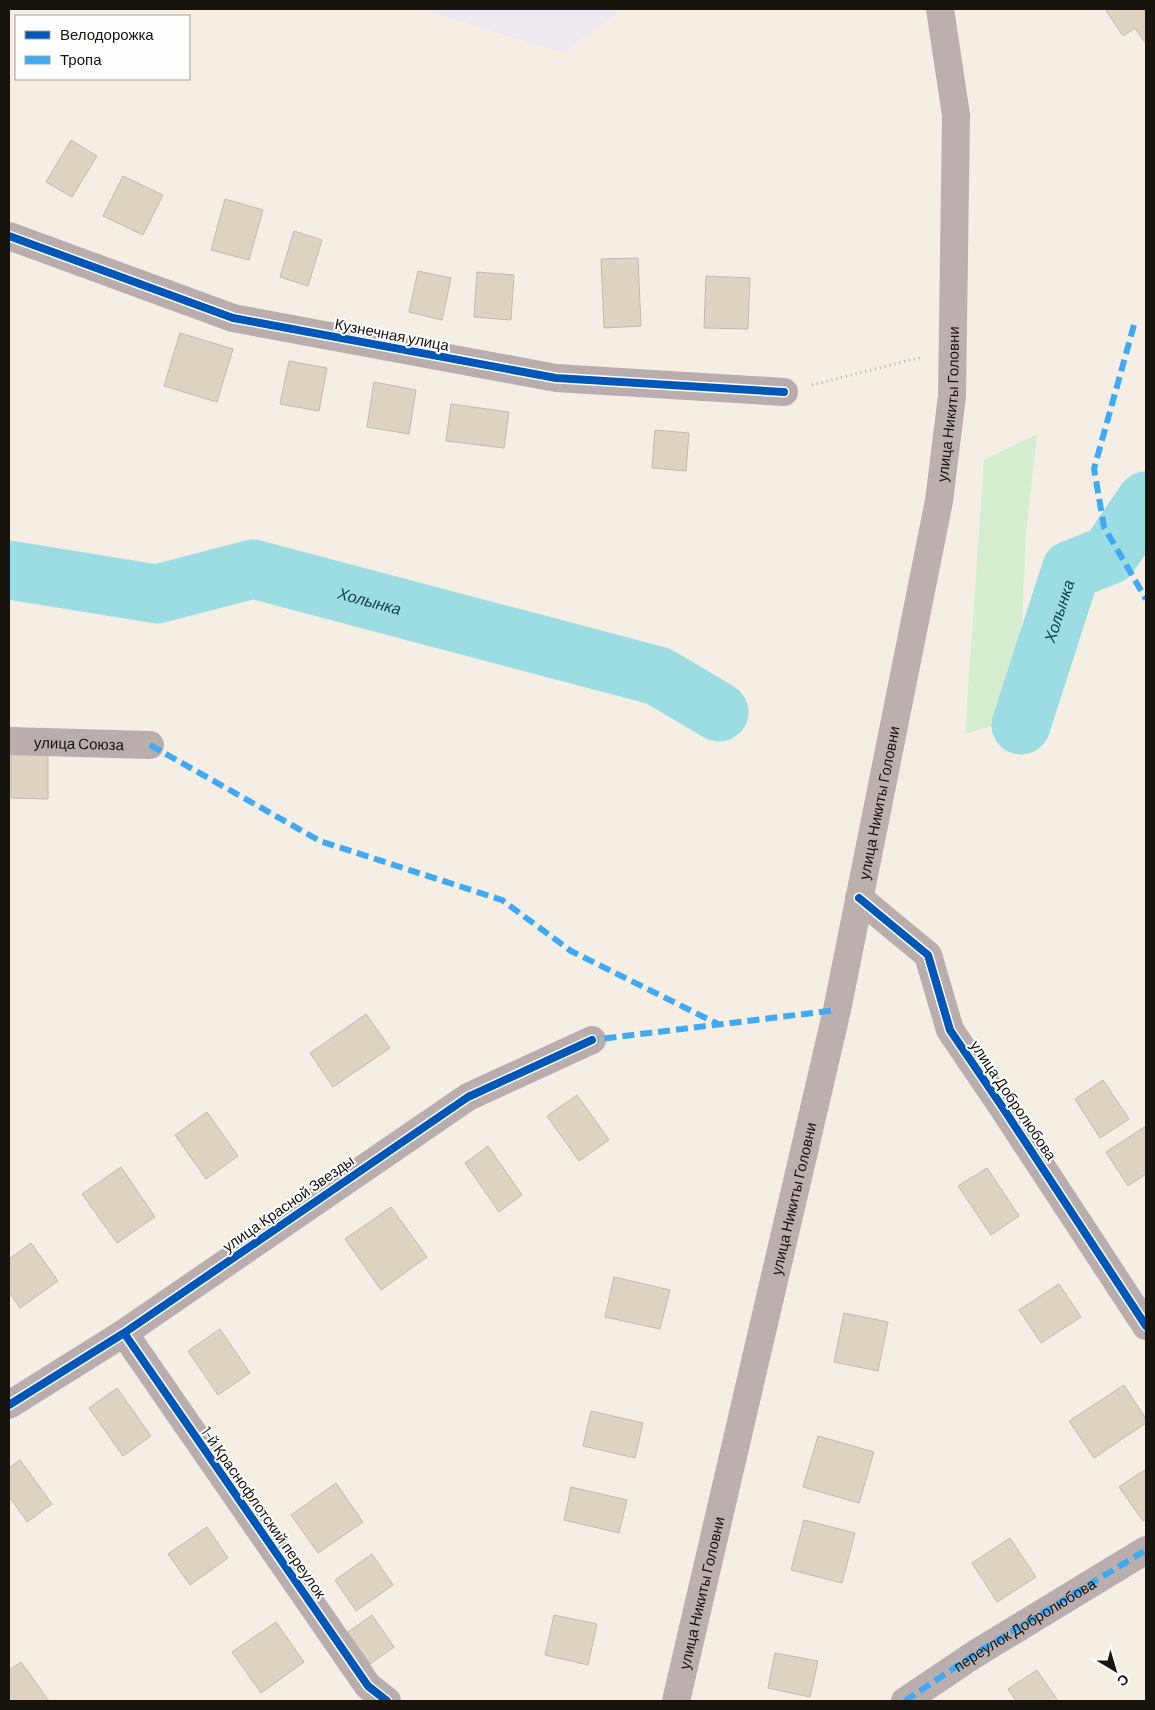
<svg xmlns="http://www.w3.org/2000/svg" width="1155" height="1710" font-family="Barlow,sans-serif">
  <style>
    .commercial { fill: #eee8f0 }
    .green { fill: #d5eed0 }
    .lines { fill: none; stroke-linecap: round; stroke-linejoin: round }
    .river { stroke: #9bdde3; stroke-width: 59 }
    .building { fill: #dfd4c2; stroke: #c0bab2 }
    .path { stroke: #b6aeab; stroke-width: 3; stroke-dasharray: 1 4; stroke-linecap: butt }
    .minor { stroke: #b9aead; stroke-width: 28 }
    .primary { stroke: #bbb0ad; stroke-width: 28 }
    .quiet { stroke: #3fa9f5; stroke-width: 6; stroke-dasharray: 12 6; stroke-linecap: butt }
    .cycleway-casing { stroke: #fefefe; stroke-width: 11 }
    .cycleway { stroke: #0057b8; stroke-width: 8 }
    .labels { text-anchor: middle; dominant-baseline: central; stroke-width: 4; stroke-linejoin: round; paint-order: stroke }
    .street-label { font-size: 15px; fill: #17130d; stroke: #fefefe }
    .water-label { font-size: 16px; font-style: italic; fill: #164349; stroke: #fefefe }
  </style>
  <rect width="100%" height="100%" fill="#f5eee4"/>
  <!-- commercial -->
  <path class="commercial" d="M421,9H622L563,53Z"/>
  <!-- green -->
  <path class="green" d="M1037,434L1026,533L1019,680L1002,723L965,734L984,460Z"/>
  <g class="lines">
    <!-- river -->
    <g class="river">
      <path id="s1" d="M9,570L157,594L253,569L658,676L719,712"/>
      <path id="s2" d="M1021,725L1071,570L1109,555L1146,501"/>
    </g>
  </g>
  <!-- building -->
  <path class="building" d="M1105,9H1146V44L1135,28L1123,36Z
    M71,140L97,156L72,197L46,182Z
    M123,176L163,195L143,235L103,216Z
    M225,199L263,210L249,260L211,250Z
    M294,231L322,240L308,286L280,277Z
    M638,258L641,326L604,328L601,259Z
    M418,271L451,278L442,320L409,312Z
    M477,272L514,275L511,320L474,317Z
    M706,276L750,278L748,329L704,328Z
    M180,333L233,349L217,402L164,386Z
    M289,361L327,368L319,411L280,404Z
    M374,382L416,390L409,434L367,427Z
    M451,404L509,412L504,448L446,441Z
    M655,430L689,433L686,471L652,468Z
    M11,751H48V799L11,798Z
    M366,1014L390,1048L333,1087L310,1053Z
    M1103,1080L1129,1119L1100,1138L1075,1099Z
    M577,1095L609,1140L579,1161L547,1116Z
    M207,1112L238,1156L206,1179L175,1135Z
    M1146,1126V1174L1128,1186L1106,1152Z
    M488,1146L522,1195L499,1212L465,1163Z
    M121,1167L155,1217L117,1243L82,1194Z
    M987,1168L1019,1216L991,1235L958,1186Z
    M391,1207L427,1257L381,1290L345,1239Z
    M31,1243L58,1281L20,1308L9,1292V1259Z
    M614,1277L670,1290L660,1329L605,1317Z
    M1059,1284L1081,1317L1041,1343L1019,1310Z
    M844,1313L888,1322L878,1371L834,1362Z
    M220,1329L250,1373L218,1395L188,1351Z
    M1124,1385L1146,1419V1423L1094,1458L1069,1421Z
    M117,1388L151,1436L123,1456L89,1408Z
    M591,1411L643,1423L635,1458L583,1446Z
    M818,1436L874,1452L859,1503L803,1487Z
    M20,1460L52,1504L27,1522L9,1496V1468Z
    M1146,1469V1519L1143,1521L1119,1487Z
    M336,1483L363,1522L318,1553L291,1515Z
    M571,1487L627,1500L619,1533L564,1520Z
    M804,1520L855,1533L842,1583L791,1570Z
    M207,1527L228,1558L190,1585L168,1554Z
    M1010,1538L1036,1577L997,1602L972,1563Z
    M372,1554L393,1585L356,1611L335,1580Z
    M372,1615L394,1647L370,1664L348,1632Z
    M554,1615L597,1624L588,1665L545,1655Z
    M276,1622L304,1662L261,1693L232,1652Z
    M775,1653L818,1661L810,1697L768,1688Z
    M21,1662L49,1701H9V1670Z
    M1037,1670L1058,1701H1016L1008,1689Z"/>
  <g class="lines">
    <!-- path -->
    <path class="path" d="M812,385L922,357"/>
    <!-- minor -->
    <g class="minor">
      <path d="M9,236L233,318L556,378L784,392"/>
      <path id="s3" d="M9,741L150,745"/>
      <path d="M859,898L928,955L950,1030L1003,1108L1146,1326"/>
      <path d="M124,1333L368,1686L387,1701"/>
      <path d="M9,1405L124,1333L468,1097L592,1040"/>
      <path id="s4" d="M905,1701L975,1654L1146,1550"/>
    </g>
    <!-- primary -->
    <path class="primary" id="s5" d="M676,1701L837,1010L939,501L952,396L956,115L940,9"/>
    <!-- quiet -->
    <path class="quiet" d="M1134,325L1094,469L1104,527L1146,599
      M150,745L320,841L502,900L571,951L718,1024
      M587,1042L592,1040L837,1010
      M905,1701L975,1654L1146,1550"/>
    <defs>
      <path id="cycleway" d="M9,236L233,318L556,378L784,392
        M859,898L928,955L950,1030L1003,1108L1146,1326
        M124,1333L368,1686L387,1701
        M9,1405L124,1333L468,1097L592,1040"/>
    </defs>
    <!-- cycleway casing -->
    <use href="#cycleway" class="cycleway-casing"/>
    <!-- cycleway -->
    <use href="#cycleway" class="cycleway"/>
  </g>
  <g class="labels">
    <!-- street labels -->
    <g class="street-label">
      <text transform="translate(392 334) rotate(11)">Кузнечная улица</text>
      <text stroke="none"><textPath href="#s5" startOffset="1326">улица Никиты Головни</textPath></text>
      <text stroke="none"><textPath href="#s3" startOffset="70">улица Союза</textPath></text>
      <text stroke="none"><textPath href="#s5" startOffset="921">улица Никиты Головни</textPath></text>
      <text transform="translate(1014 1100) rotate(56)">улица Добролюбова</text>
      <text stroke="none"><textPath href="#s5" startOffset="516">улица Никиты Головни</textPath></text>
      <text transform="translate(288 1203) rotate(-35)">улица Красной Звезды</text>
      <text transform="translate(264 1512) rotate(55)">1-й Краснофлотский переулок</text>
      <text stroke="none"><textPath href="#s5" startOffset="111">улица Никиты Головни</textPath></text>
      <text stroke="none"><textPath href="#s4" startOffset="142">переулок Добролюбова</textPath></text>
    </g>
    <!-- water labels -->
    <g class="water-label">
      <text stroke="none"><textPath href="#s1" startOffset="370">Холынка</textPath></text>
      <text stroke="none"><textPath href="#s2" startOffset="120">Холынка</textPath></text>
    </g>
  </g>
  <!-- border -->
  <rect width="1155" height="1710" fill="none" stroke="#17130d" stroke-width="20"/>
  <!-- legend -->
  <rect x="15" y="15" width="175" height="65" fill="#fefefe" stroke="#a2a09e"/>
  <rect x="25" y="31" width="25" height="8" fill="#0057b8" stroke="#a2a09e"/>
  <text x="60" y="40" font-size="15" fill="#17130d">Велодорожка</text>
  <rect x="25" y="56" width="25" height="8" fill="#3fa9f5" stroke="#a2a09e"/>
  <text x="60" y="65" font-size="15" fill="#17130d">Тропа</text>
  <!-- north arrow -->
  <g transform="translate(1115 1670) rotate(142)" stroke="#fefefe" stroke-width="4" paint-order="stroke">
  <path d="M0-4L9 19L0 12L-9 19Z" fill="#17130d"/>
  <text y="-8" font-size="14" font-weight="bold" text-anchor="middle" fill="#17130d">С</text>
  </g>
</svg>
